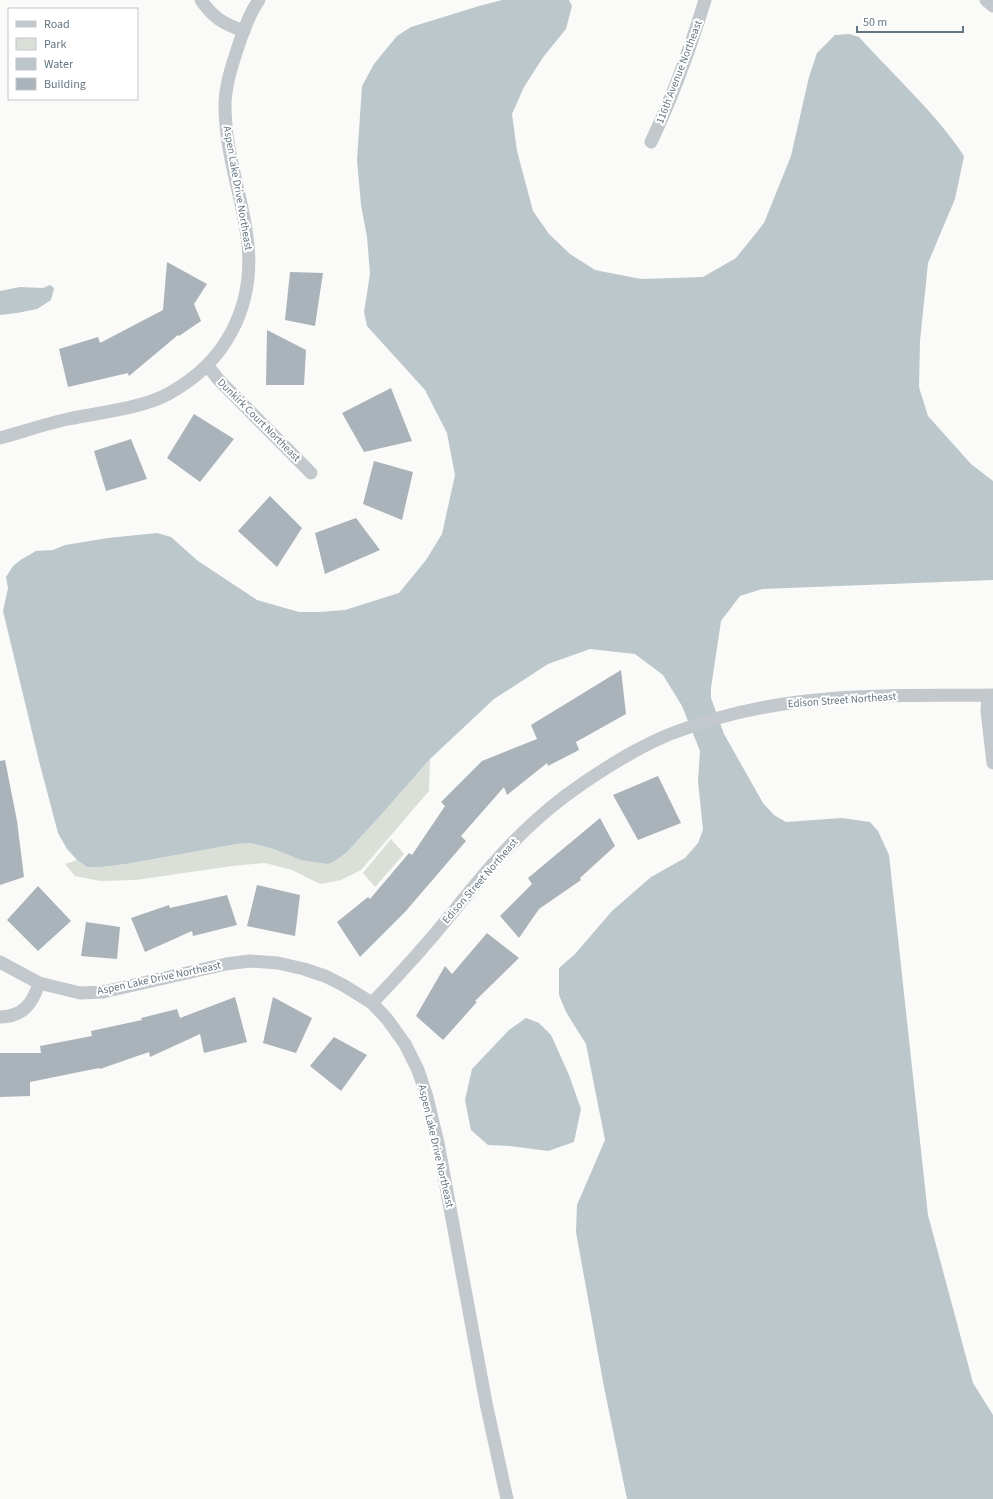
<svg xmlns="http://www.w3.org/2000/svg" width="993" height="1499" font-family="'Source Sans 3',sans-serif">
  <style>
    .green { fill: #dadfd7 }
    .water { fill: #bbc7cb }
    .building { fill: #aab3b9 }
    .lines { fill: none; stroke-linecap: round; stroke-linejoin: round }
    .minor { stroke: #c3c8cc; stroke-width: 13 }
    .labels { text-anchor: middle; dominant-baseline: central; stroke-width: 4; stroke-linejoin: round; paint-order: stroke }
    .street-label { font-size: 11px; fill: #657683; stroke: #fff }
  </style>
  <rect width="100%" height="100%" fill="#fafaf8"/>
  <!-- green -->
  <path class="green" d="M430,759L429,791L361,870L341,880L320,884L292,870L265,863L232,866L136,880L100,881L75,876L65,864L77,860L87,867H101L126,864L237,844L250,843L274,849L335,861L346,853L380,816Z
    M391,839L404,854L375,887L363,873Z"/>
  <!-- water -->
  <path class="water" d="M502,0H569L572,6L566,29L544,56L524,87L512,114L517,151L533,211L549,234L570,254L595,270L641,279L703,277L736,258L764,223L791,156L809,77L817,53L835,35L849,34L859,37C894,76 935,112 964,156L955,199L928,263L920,341L919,387L928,416L971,464L993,481V580L762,589L740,596L721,621L711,688V698L724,734L763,803L774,815L786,822L842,818L870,822L878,831L889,855L928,1215L973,1383L993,1415V1499H627L604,1387L576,1232L577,1205L605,1140L586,1044L566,1012L559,995V968L575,954L612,911L651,877L685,858L698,843L703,830L698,781L700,751L682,706L663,675L635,654L590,649L548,664L494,699L430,759L380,816L346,853L335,861L328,864L301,860L274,849L250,843L237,844L126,864L101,867H87L77,860L67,849L58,833L39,761L3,611L8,588L6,577L13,566L22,559L36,551L53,550L65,545L108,538L157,533L171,537L198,561L257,600L299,612H319L345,610L399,593L426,560L442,534L455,475L447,433L425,390L367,326L364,312L370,274L367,237L361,205L357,160L362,86L374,64L397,36L411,27L479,6Z
    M50,285L54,288L51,300L37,309L17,313L0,315V291L20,287L43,288Z
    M526,1018L539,1023L551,1035L569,1075L581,1109L574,1142L548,1151L510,1146L488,1145L471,1130L465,1100L472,1069L509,1030Z"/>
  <!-- building -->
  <path class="building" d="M167,262L207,284L194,304L201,321L179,336L178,335L129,376L128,373L68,387L59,349L98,337L100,343L163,310Z
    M290,272L323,273L315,326L285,320Z
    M267,330L306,350L304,385H266Z
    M391,388L412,441L364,452L342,413Z
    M194,414L234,439L200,482L167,458Z
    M131,439L147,479L106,491L94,451Z
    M374,461L413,472L402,520L363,504Z
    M270,496L302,528L277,567L238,531Z
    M356,518L380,550L325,574L315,533Z
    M621,670L626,714L576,742L579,750L548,766L547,763L507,795L504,787L461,836L466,841L405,912L360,957L337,922L368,897L370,899L409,853L412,855L445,806L441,802L482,761L537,739L531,725Z
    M5,760L17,821L24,877L0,885V761Z
    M658,776L681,823L638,840L613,795Z
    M600,818L615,846L580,878L581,880L539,909L519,938L500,916L532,884L528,878Z
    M257,885L300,895L295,936L247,926Z
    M38,886L71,921L38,951L7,920Z
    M227,895L237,925L193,936L192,931L145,952L131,918L169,905L170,908Z
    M86,922L120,927L117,959L81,956Z
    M487,933L519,958L475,1001L477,1002L443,1040L416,1016L445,966L452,974Z
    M235,997L247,1042L204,1053L200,1034L150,1057L149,1052L100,1069L99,1068L30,1082V1096L0,1097V1053H41L40,1046L92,1036L91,1031L142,1020L141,1018L177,1009L180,1018Z
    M273,997L312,1018L296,1053L263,1043Z
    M334,1037L367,1055L341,1091L310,1066Z"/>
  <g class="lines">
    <!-- minor -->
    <path class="minor" d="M201,0C213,18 224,24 244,31
      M986,0L993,6
      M651,142C673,96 690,49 705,0
      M208,366L218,379L311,473
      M0,438C22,432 45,424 68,419C97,413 143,408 168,394C197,378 217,359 232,331C274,250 224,185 225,103C226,81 234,59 241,38C246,25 250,12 259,0
      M988,695L987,711L993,763
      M0,962L39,983L80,993L103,992L226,964L250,961L278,963L304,969L325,976L343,985L372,1003L387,1019L405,1044L418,1070L427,1097L438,1143L486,1403L507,1499
      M372,1003C400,974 427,944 453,912C478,881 504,849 534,822C564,794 598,772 633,752C646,745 659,738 673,733C722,714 775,703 827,699C882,694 938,696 993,695
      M0,1017C23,1017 33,1003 39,983"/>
  </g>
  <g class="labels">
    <!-- street labels -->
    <g class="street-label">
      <text transform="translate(679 72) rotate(-69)">116th Avenue Northeast</text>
      <text transform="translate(238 188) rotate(80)">Aspen Lake Drive Northeast</text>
      <text transform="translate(259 420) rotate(45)">Dunkirk Court Northeast</text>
      <text transform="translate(842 700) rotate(-4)">Edison Street Northeast</text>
      <text transform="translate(480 881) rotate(-49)">Edison Street Northeast</text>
      <text transform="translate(159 978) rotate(-12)">Aspen Lake Drive Northeast</text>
      <text transform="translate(436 1146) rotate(77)">Aspen Lake Drive Northeast</text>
    </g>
  </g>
  <!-- legend -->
  <rect x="8" y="8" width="130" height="92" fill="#ffffff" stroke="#c1c8cd"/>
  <rect x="16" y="21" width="20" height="6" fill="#c3c8cc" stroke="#c1c8cd"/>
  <text x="44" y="28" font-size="12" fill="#657683">Road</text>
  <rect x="16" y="38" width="20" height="12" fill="#dadfd7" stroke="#c1c8cd"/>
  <text x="44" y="48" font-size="12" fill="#657683">Park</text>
  <rect x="16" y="58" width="20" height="12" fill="#bbc7cb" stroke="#c1c8cd"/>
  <text x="44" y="68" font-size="12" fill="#657683">Water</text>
  <rect x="16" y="78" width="20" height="12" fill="#aab3b9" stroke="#c1c8cd"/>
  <text x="44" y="88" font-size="12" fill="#657683">Building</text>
  <!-- scale -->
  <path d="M857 26v6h106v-6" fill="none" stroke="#657683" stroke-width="2"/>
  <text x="863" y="26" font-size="12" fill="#657683" stroke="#ffffff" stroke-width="3" paint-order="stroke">50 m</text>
</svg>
